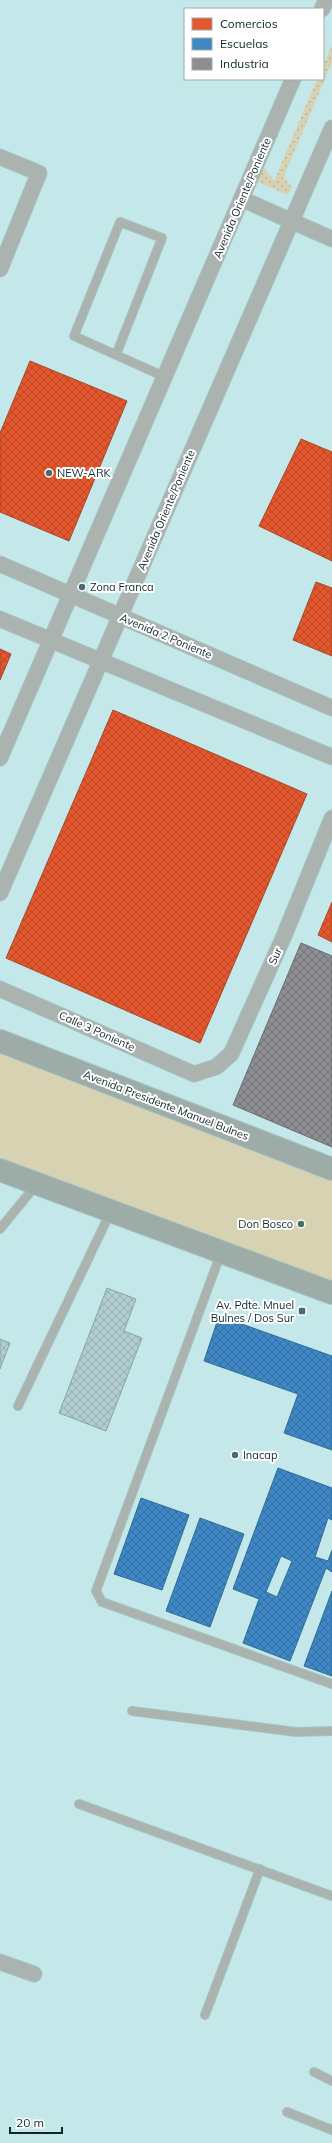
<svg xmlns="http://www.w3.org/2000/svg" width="332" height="2143" font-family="Mulish,sans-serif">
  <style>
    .grass { fill: url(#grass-dots) }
    .park { fill: #d7d3b2 }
    .shops { fill: url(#shops-cross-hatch); stroke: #a4492c }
    .schools { fill: url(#schools-cross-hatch); stroke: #306b96; fill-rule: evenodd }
    .industry { fill: url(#industry-cross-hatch); stroke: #676e72 }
    .building { fill: url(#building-cross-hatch); stroke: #89a5a7 }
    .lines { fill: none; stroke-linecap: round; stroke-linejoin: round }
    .lane-casing { stroke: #a6c3c4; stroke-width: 10 }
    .street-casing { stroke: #a6c3c4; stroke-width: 17 }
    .primary-casing { stroke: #a6c3c4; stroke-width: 24 }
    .lane { stroke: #aab3ae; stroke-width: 8 }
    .street { stroke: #aab3ae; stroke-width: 15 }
    .primary { stroke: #9eaca7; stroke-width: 22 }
    .poi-dot { fill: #4d6b6d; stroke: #fff; stroke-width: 1.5 }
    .labels { text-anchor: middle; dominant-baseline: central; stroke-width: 4; stroke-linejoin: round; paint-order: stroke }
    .street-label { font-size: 11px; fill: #0d2729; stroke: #fff }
    .poi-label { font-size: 11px; fill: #0d2729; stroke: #fff; text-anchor: start }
  </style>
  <defs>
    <pattern id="grass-dots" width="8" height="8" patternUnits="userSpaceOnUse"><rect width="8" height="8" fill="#d7d3b2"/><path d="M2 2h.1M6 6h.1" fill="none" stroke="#b7b599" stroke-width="1.8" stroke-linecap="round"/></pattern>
    <pattern id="shops-cross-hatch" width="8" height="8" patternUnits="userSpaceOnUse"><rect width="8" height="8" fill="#e4572e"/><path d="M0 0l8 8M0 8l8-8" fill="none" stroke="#b74827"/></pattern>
    <pattern id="schools-cross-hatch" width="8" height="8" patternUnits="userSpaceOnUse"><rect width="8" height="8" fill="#3f88c5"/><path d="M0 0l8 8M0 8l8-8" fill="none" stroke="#336fa0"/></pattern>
    <pattern id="industry-cross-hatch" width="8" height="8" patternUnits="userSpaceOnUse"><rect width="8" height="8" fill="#8d8d92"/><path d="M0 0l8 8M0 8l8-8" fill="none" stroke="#727377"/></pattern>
    <pattern id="building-cross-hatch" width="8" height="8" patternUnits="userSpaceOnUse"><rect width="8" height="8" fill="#b0ccce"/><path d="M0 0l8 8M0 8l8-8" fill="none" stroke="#96afb1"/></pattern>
  </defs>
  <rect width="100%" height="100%" fill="#c4e8ea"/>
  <!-- grass -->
  <path class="grass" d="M332,45V62L284,176L292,188L287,195L256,181L262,165L274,181L317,79H323V66Z"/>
  <!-- park -->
  <path class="park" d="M0,1051L332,1180V1288L0,1165Z"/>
  <!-- shops -->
  <path class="shops" d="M30,361L127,401L69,541L0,512V433Z
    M301,439L332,452V561L259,526Z
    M316,582L332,588V656L293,640Z
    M0,649L11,654L0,680Z
    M113,710L307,794L200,1043L6,958Z
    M332,902V942L318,935Z"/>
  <!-- schools -->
  <path class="schools" d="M219,1316L332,1356V1450L284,1433L298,1394L204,1361Z
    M278,1468L332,1488V1520L328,1518L315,1557L328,1561L332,1550V1572L326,1568L290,1661L243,1643L259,1599L233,1589ZM281,1556L292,1561L277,1597L266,1592Z
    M141,1498L189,1515L162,1590L114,1574Z
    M200,1518L244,1534L210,1627L166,1611Z
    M332,1591V1676L304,1666Z"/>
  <!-- industry -->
  <path class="industry" d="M301,943L332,956V1147L233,1105Z"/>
  <!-- building -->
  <path class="building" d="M107,1288L136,1299L124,1331L142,1338L106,1431L59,1413Z
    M0,1339L10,1343L0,1369Z"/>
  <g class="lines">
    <defs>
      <path id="lane" d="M116,355L162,238L120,222L74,336L165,377
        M0,1229L36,1185
        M221,1253L96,1591L102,1602L332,1684
        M18,1406L111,1211
        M132,1711L296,1732L332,1731
        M79,1804L332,1896
        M205,2015L260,1869
        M314,2072L332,2081
        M287,2112L332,2130"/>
      <path id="street" d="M322,9L326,0
        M0,157L39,173L0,269
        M242,199L332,239
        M0,564L332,708
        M0,619L332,757
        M0,758L293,79
        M0,893L332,128
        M0,989L194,1074L216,1067L231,1054L284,936L332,818
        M0,1962L34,1974"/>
      <path id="primary" d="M0,1041L332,1169
        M0,1170L332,1293"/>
    </defs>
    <!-- lane casing -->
    <use href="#lane" class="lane-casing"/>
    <!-- street casing -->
    <use href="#street" class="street-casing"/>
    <!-- primary casing -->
    <use href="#primary" class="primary-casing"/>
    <!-- lane -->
    <use href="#lane" class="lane"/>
    <!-- street -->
    <use href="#street" class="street"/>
    <!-- primary -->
    <use href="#primary" class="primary"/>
  </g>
  <!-- markers -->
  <g class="poi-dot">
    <circle cx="49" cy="473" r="4"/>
    <circle cx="82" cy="587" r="4"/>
    <circle cx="301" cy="1224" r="4"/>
    <rect x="298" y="1307" width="8" height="8" rx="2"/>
    <circle cx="235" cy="1455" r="4"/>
  </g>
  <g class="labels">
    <!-- street labels -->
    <g class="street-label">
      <text transform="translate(242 198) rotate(-67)">Avenida Oriente/Poniente</text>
      <text transform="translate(166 510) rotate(-67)">Avenida Oriente/Poniente</text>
      <text transform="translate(166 636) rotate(23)">Avenida 2 Poniente</text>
      <text transform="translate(275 956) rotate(-66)">Sur</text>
      <text transform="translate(97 1031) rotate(24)">Calle 3 Poniente</text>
      <text transform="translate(166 1105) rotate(21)">Avenida Presidente Manuel Bulnes</text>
    </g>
    <!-- poi labels -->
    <g class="poi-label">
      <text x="57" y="473">NEW-ARK</text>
      <text x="90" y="587">Zona Franca</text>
      <text x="293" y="1224" text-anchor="end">Don Bosco</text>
      <text x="294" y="1305" text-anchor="end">Av. Pdte. Mnuel<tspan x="294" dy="13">Bulnes / Dos Sur</tspan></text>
      <text x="243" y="1455">Inacap</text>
    </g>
  </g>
  <!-- legend -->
  <rect x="184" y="8" width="140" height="72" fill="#ffffff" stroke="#9ea9a9"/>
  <rect x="192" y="18" width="20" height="12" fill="#e4572e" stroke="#9ea9a9"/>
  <text x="220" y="28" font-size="12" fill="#0d2729">Comercios</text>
  <rect x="192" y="38" width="20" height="12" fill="#3f88c5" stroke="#9ea9a9"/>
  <text x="220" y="48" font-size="12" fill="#0d2729">Escuelas</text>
  <rect x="192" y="58" width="20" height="12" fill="#8d8d92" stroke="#9ea9a9"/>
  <text x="220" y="68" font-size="12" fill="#0d2729">Industria</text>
  <!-- scale -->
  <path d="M10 2127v6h52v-6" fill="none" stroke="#0d2729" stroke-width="2"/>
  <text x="16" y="2127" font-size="12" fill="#0d2729" stroke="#ffffff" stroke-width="3" paint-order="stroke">20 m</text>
</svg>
